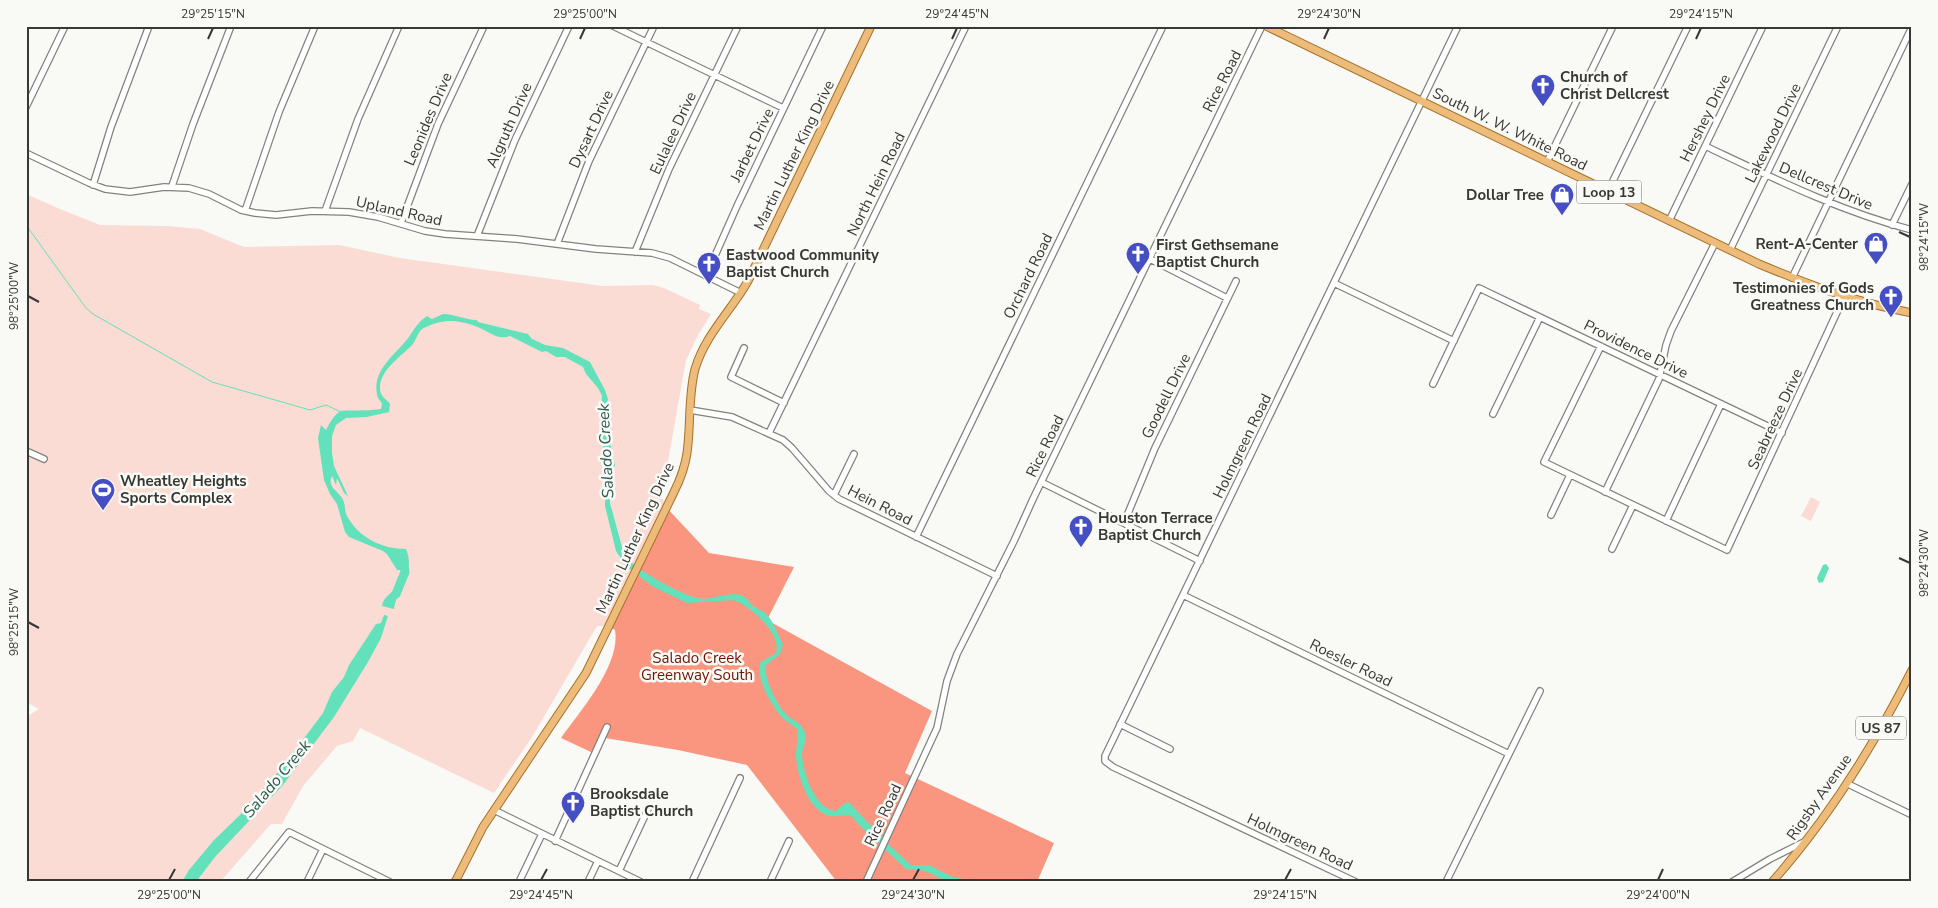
<svg xmlns="http://www.w3.org/2000/svg" width="1938" height="908" font-family="'Nunito Sans',sans-serif">
  <style>
    .green { fill: #fbdcd5 }
    .forest { fill: #fa9680 }
    .water { fill: #62e1bb }
    .lines { fill: none; stroke-linecap: round; stroke-linejoin: round }
    .stream { stroke: #62e1bb; stroke-width: 1 }
    .river { stroke: #62e1bb; stroke-width: 9 }
    .minor-casing { stroke: #82827e; stroke-width: 8 }
    .major-casing { stroke: #a67129; stroke-width: 9 }
    .minor { stroke: #fff; stroke-width: 5.5 }
    .major { stroke: #edbc7b; stroke-width: 7 }
    .ticks { fill: none; stroke: #373735; stroke-width: 2 }
    .labels { text-anchor: middle; dominant-baseline: central; stroke-width: 5; stroke-linejoin: round; paint-order: stroke }
    .shield { fill: #f9f9f5; stroke: #71716f; stroke-width: 1 }
    .shield-label { font-size: 14px; font-weight: bold; fill: #373735 }
    .poi-label { font-size: 15px; font-weight: bold; fill: #373735; stroke: #f9f9f5; text-anchor: start }
    .street-label { font-size: 15px; fill: #373735; stroke: #f9f9f5 }
    .park-label { font-size: 15px; fill: #6c1502; stroke: #f9f9f5 }
    .water-label { font-size: 16px; font-style: italic; fill: #285c4c; stroke: #f9f9f5 }
    .neatline { fill: none; stroke: #373735; stroke-width: 2 }
    .ticks-label { font-size: 12px; text-anchor: middle; fill: #373735 }
  </style>
  <rect width="100%" height="100%" fill="#f9f9f5"/>
  <!-- green -->
  <path class="green" d="M26,194L60,209L100,225L167,226L200,229L244,247L339,245L400,258L603,286L653,285L664,288L700,305L699,309L711,314L698,335L686,360L666,473L659,490L666,507L608,626H597L532,737L494,793L360,728L353,741L337,746L303,786L282,824H271L220,882H26V717L39,709L26,702Z
    M1811,497L1820,502L1811,521L1801,516Z"/>
  <!-- forest -->
  <path class="forest" d="M666,507L709,553L794,567L767,620L932,711L905,773L1054,843L1037,882H837L747,765L678,750L605,738L600,734L593,753L561,738C581,710 621,665 615,630L608,626Z"/>
  <!-- water -->
  <path class="water" d="M443,314C455,314 465,320 477,320L478,322L528,334L532,339L545,345L563,348L590,362L605,390L608,399L606,424L615,465L612,472L610,503L624,554C633,569 686,598 703,599C715,599 733,590 745,597C748,599 750,604 753,606C757,609 762,610 766,614C772,618 779,637 783,644L780,654L766,665C763,676 777,706 786,714C792,721 802,722 805,733C807,741 802,748 802,755C803,774 816,810 836,811L845,803H850L870,825L877,827L889,845L911,865H929L953,877L979,882H947L926,871L906,869L858,824L851,815C845,815 837,817 831,816C809,813 797,775 796,756C796,746 799,739 797,729C793,725 788,723 784,719C773,709 754,676 761,662L776,653C782,633 749,605 733,600L687,603L652,586L626,566L616,551L605,506V473L608,463L605,456L600,425L602,396L598,388L586,374L583,367L565,357H556L546,351L542,352L510,336C496,341 488,330 475,326C468,323 457,321 449,321C442,321 426,325 420,331C417,335 416,340 413,344C401,357 379,370 380,389C380,397 387,399 390,404L389,412L367,417L346,418L336,425L332,436V453L334,466L348,496L344,493L337,478L336,485L332,476C327,487 337,490 342,498C346,504 344,510 347,516C359,538 382,549 406,549C416,572 397,587 394,609L382,606C384,591 406,590 404,570H397L387,554L383,551L349,537L345,532L337,504L330,494L324,480L318,438L321,425L326,430C329,424 334,414 341,411C344,410 372,411 381,409L382,404C381,400 377,399 377,394C372,370 396,354 409,337C415,328 418,322 427,316L432,319Z
    M1826,564L1829,568L1823,582L1819,583L1817,578L1823,565Z
    M384,615L388,616L381,638L368,662L334,717L283,785L215,857L196,882H182L189,870L214,840L240,815L281,769L323,713L332,692L344,677L349,665L376,624L381,623Z"/>
  <g class="lines">
    <!-- stream -->
    <path class="stream" d="M26,225L86,308L93,314L212,382L310,410L326,405L341,412"/>
    <!-- river -->
    <path class="river" d="M396,594L405,572L404,564"/>
    <defs>
      <path id="minor" d="M613,26L783,108
        M26,107L65,26
        M1705,146C1773,178 1839,211 1912,230
        M26,153L89,183L105,189L130,192L164,187L189,188L209,194L241,210L255,213L276,215L312,211L349,212L378,217L425,231L445,234L517,239L596,249L652,253L670,258L741,293
        M1547,162L1613,26
        M93,185L111,127L149,26
        M172,186L193,124L231,26
        M1608,191L1688,26
        M245,211L279,112L315,26
        M325,211L358,119L399,26
        M1669,221L1763,26
        M401,223L438,124L484,26
        M1892,225L1912,184
        M477,236L515,140L569,26
        M557,244L589,161L654,26
        M1730,250L1838,26
        M635,252L669,169L738,26
        M1150,259L1227,298
        M706,276L737,206L823,26
        M1792,278L1912,27
        M1334,283L1454,341
        M1601,346L1544,462L1727,550L1844,297
        M744,348L731,377L784,403
        M1433,384L1479,288L1782,433
        M690,410L732,417L783,440L792,448L829,491L839,499L997,576
        M1493,414L1540,317
        M769,433L966,26
        M26,451L44,459
        M1041,482L1200,561
        M1605,492L1659,379L1666,345L1671,331L1715,243
        M834,495L854,454
        M1551,515L1570,475
        M1666,521L1721,404
        M1124,523L1155,448L1236,281
        M916,537L1163,26
        M1612,549L1633,505
        M1183,595L1509,754
        M1120,724L1170,749
        M1848,784L1912,815
        M494,810L641,882
        M555,841L607,727
        M619,871L649,807
        M249,882L289,832L390,882
        M307,882L323,849
        M519,882L542,834
        M588,882L598,861
        M692,882L740,778
        M770,882L789,841
        M866,882L937,728L947,681L957,654L1014,541L1033,499L1262,26
        M1356,882L1113,767L1105,761V756L1458,26
        M1446,882L1540,691
        M1732,882L1770,859L1804,842"/>
      <path id="major" d="M1266,26L1759,264C1812,286 1855,302 1912,313
        M455,882L483,827L586,673L674,492C680,480 685,467 687,453C691,425 688,396 695,369C705,335 731,311 748,281L871,26
        M1772,882C1829,818 1873,747 1912,670"/>
    </defs>
    <!-- minor casing -->
    <use href="#minor" class="minor-casing"/>
    <!-- major casing -->
    <use href="#major" class="major-casing"/>
    <!-- minor -->
    <use href="#minor" class="minor"/>
    <!-- major -->
    <use href="#major" class="major"/>
  </g>
  <!-- ticks -->
  <path class="ticks" d="M208,39L213,28M580,39L585,28M952,39L957,28M1324,39L1329,28M1696,39L1701,28M1899,232L1910,237M28,296L39,302M1899,558L1910,563M28,622L39,628M169,880L175,869M541,880L547,869M913,880L919,869M1285,880L1291,869M1658,880L1663,869"/>
  <!-- icons -->
  <defs>
    <symbol id="church-pin" viewBox="-11 -11 22 30"><path d="M0 17L-7.5 6A9.5 9.5 0 1 1 7.5 6Z" fill="#454ec3" stroke="#f9f9f5"/><path d="M-1.2-6h2.4v3.5h3.3v2.4h-3.3V6h-2.4V-.1h-3.3v-2.4h3.3Z" fill="#fff"/></symbol>
    <symbol id="shop-pin" viewBox="-11 -11 22 30"><path d="M0 17L-7.5 6A9.5 9.5 0 1 1 7.5 6Z" fill="#454ec3" stroke="#f9f9f5"/><path d="M-5-2.5h2.3a2.7 3.5 0 0 1 5.4 0H5L5.5 6h-11ZM-1.5-2.5h3a1.5 2.3 0 0 0-3 0Z" fill="#fff"/></symbol>
    <symbol id="stadium-pin" viewBox="-11 -11 22 30"><path d="M0 17L-7.5 6A9.5 9.5 0 1 1 7.5 6Z" fill="#454ec3" stroke="#f9f9f5"/><path d="M0-5a6.5 5 0 1 0 0 10a6.5 5 0 1 0 0-10ZM-3.5-1.8h7v3.6h-7Z" fill="#fff"/></symbol>
  </defs>
  <g fill-rule="evenodd">
    <use href="#church-pin" x="1529" y="72" width="28" height="38"/>
    <use href="#shop-pin" x="1548" y="181" width="28" height="38"/>
    <use href="#shop-pin" x="1862" y="230" width="28" height="38"/>
    <use href="#church-pin" x="1124" y="240" width="28" height="38"/>
    <use href="#church-pin" x="695" y="250" width="28" height="38"/>
    <use href="#church-pin" x="1877" y="283" width="28" height="38"/>
    <use href="#stadium-pin" x="89" y="476" width="28" height="38"/>
    <use href="#church-pin" x="1067" y="513" width="28" height="38"/>
    <use href="#church-pin" x="559" y="789" width="28" height="38"/>
  </g>
  <g class="labels">
    <!-- shield labels -->
    <g class="shield">
      <rect x="1576.5" y="180.5" width="65" height="23" rx="4"/>
      <rect x="1856" y="716.5" width="50" height="23" rx="4"/>
    </g>
    <g class="shield-label">
      <text x="1609" y="192">Loop 13</text>
      <text x="1881" y="728">US 87</text>
    </g>
    <!-- poi labels -->
    <g class="poi-label">
      <text x="1560" y="77">Church of<tspan x="1560" dy="17">Christ Dellcrest</tspan></text>
      <text x="1544" y="195" text-anchor="end">Dollar Tree</text>
      <text x="1858" y="244" text-anchor="end">Rent-A-Center</text>
      <text x="1156" y="245">First Gethsemane<tspan x="1156" dy="17">Baptist Church</tspan></text>
      <text x="726" y="255">Eastwood Community<tspan x="726" dy="17">Baptist Church</tspan></text>
      <text x="1874" y="288" text-anchor="end">Testimonies of Gods<tspan x="1874" dy="17">Greatness Church</tspan></text>
      <text x="120" y="481">Wheatley Heights<tspan x="120" dy="17">Sports Complex</tspan></text>
      <text x="1098" y="518">Houston Terrace<tspan x="1098" dy="17">Baptist Church</tspan></text>
      <text x="590" y="794">Brooksdale<tspan x="590" dy="17">Baptist Church</tspan></text>
    </g>
    <!-- street labels -->
    <g class="street-label">
      <text transform="translate(1222 81) rotate(-63)">Rice Road</text>
      <text transform="translate(1705 118) rotate(-64)">Hershey Drive</text>
      <text transform="translate(428 119) rotate(-67)">Leonides Drive</text>
      <text transform="translate(509 125) rotate(-66)">Algruth Drive</text>
      <text transform="translate(591 129) rotate(-65)">Dysart Drive</text>
      <text transform="translate(1510 129) rotate(26)">South W. W. White Road</text>
      <text transform="translate(673 133) rotate(-65)">Eulalee Drive</text>
      <text transform="translate(1773 133) rotate(-64)">Lakewood Drive</text>
      <text transform="translate(752 145) rotate(-64)">Jarbet Drive</text>
      <text transform="translate(794 155) rotate(-64)">Martin Luther King Drive</text>
      <text transform="translate(876 184) rotate(-64)">North Hein Road</text>
      <text transform="translate(1826 186) rotate(23)">Dellcrest Drive</text>
      <text transform="translate(399 211) rotate(13)">Upland Road</text>
      <text transform="translate(1028 276) rotate(-64)">Orchard Road</text>
      <text transform="translate(1636 349) rotate(26)">Providence Drive</text>
      <text transform="translate(1166 396) rotate(-64)">Goodell Drive</text>
      <text transform="translate(1775 419) rotate(-65)">Seabreeze Drive</text>
      <text transform="translate(1045 446) rotate(-64)">Rice Road</text>
      <text transform="translate(1242 446) rotate(-64)">Holmgreen Road</text>
      <text transform="translate(880 505) rotate(27)">Hein Road</text>
      <text transform="translate(635 538) rotate(-65)">Martin Luther King Drive</text>
      <text transform="translate(1351 663) rotate(26)">Roesler Road</text>
      <text transform="translate(1819 797) rotate(-55)">Rigsby Avenue</text>
      <text transform="translate(883 815) rotate(-65)">Rice Road</text>
      <text transform="translate(1300 842) rotate(25)">Holmgreen Road</text>
    </g>
    <!-- park labels -->
    <g class="park-label">
      <text x="697" y="658">Salado Creek<tspan x="697" dy="17">Greenway South</tspan></text>
    </g>
    <!-- water labels -->
    <g class="water-label">
      <text transform="translate(606 451) rotate(-93)">Salado Creek</text>
      <text transform="translate(277 779) rotate(-50)">Salado Creek</text>
    </g>
  </g>
  <!-- border -->
  <rect width="1938" height="908" fill="none" stroke="#f9f9f5" stroke-width="55"/>
  <rect x="28" y="28" width="1882" height="852" class="neatline"/>
  <g class="ticks-label">
    <text x="213" y="18">29°25'15"N</text>
    <text x="585" y="18">29°25'00"N</text>
    <text x="957" y="18">29°24'45"N</text>
    <text x="1329" y="18">29°24'30"N</text>
    <text x="1701" y="18">29°24'15"N</text>
    <text transform="translate(1924 237) rotate(-90)" y="4">98°24'15"W</text>
    <text transform="translate(14 296) rotate(-90)" y="4">98°25'00"W</text>
    <text transform="translate(1924 563) rotate(-90)" y="4">98°24'30"W</text>
    <text transform="translate(14 622) rotate(-90)" y="4">98°25'15"W</text>
    <text x="169" y="899">29°25'00"N</text>
    <text x="541" y="899">29°24'45"N</text>
    <text x="913" y="899">29°24'30"N</text>
    <text x="1285" y="899">29°24'15"N</text>
    <text x="1658" y="899">29°24'00"N</text>
  </g>
</svg>
